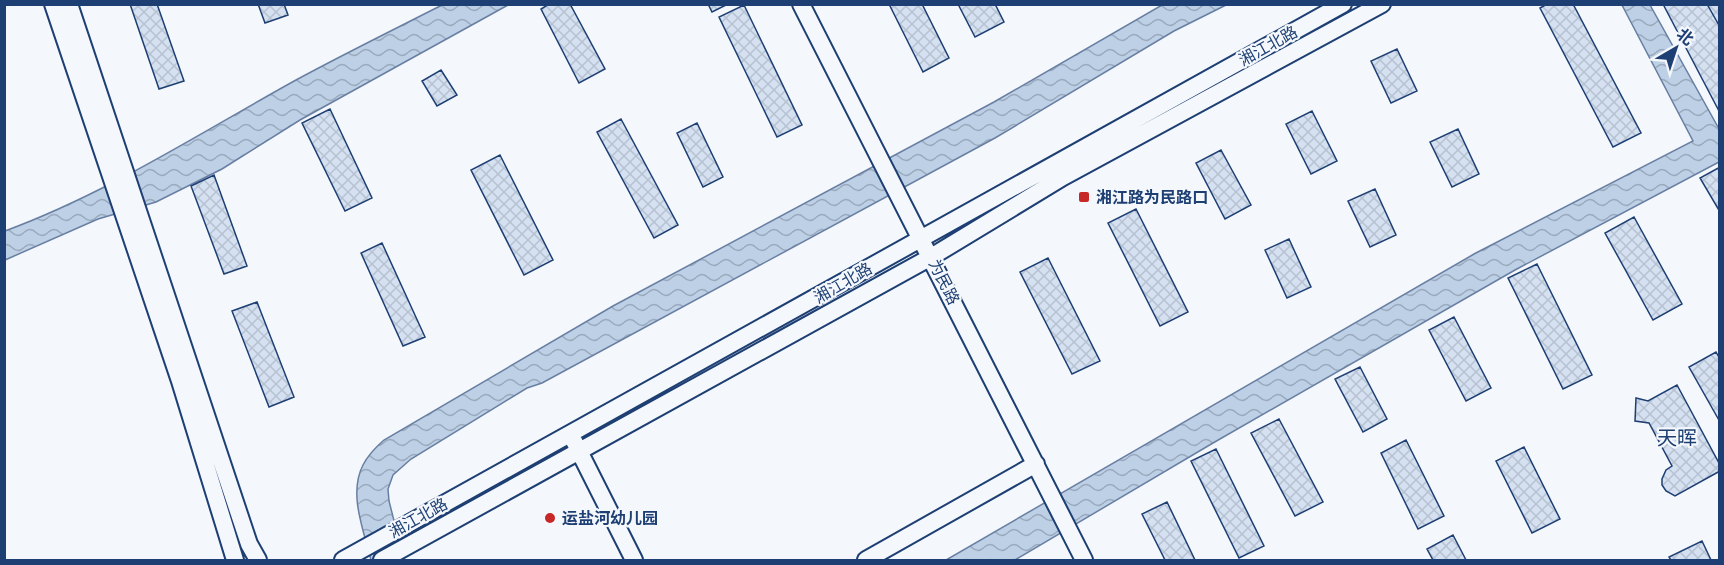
<svg xmlns="http://www.w3.org/2000/svg" width="1724" height="565" font-family="'Fira Sans Condensed','Noto Sans SC',sans-serif">
  <style>
    .water { fill: url(#water-waves); stroke: #687fa3; stroke-width: 1.5 }
    .building { fill: url(#building-cross-hatch); stroke: #1d3f73; stroke-width: 1.5 }
    .lines { fill: none; stroke-linecap: round; stroke-linejoin: round }
    .secondary-casing { stroke: #1d3f73; stroke-width: 20 }
    .secondary { stroke: #f4f7fb; stroke-width: 16 }
    .poi-dot { fill: #c62828; stroke: #f4f7fb; stroke-width: 2 }
    .labels { text-anchor: middle; dominant-baseline: central; stroke-width: 4.5; stroke-linejoin: round; paint-order: stroke }
    .street-label { font-size: 16px; fill: #1d3f73; stroke: #f4f7fb }
    .poi-label { font-size: 16px; font-weight: bold; fill: #1d3f73; stroke: #f4f7fb; text-anchor: start }
    .quarter-label { font-size: 20px; fill: #1d3f73; stroke: #f4f7fb }
  </style>
  <defs>
    <pattern id="water-waves" width="16" height="10" patternUnits="userSpaceOnUse" patternTransform="scale(1.5)"><rect width="16" height="10" fill="#bed0e5"/><path d="M0 5q4-4 8 0t8 0" fill="none" stroke="#9aaabe"/></pattern>
    <pattern id="building-cross-hatch" width="8" height="8" patternUnits="userSpaceOnUse" patternTransform="scale(1.5)"><rect width="8" height="8" fill="#d5e0f0"/><path d="M0 0l8 8M0 8l8-8" fill="none" stroke="#b6c1d1"/></pattern>
  </defs>
  <rect width="100%" height="100%" fill="#f4f7fb"/>
  <!-- water -->
  <path class="water" d="M442,5H508L300,120L222,169L156,202L98,219L5,260V231C108,193 200,133 296,80C344,54 393,30 442,5Z
    M1162,5H1226L1174,31L995,138L542,383L527,388L411,459L393,475L388,489L389,501L404,560H371C364,531 348,494 363,465C368,455 376,447 384,440L613,306L994,102Z
    M1622,5H1650L1718,127H1719V162L1515,270L1213,443L1015,560H946L1474,254L1693,141Z"/>
  <!-- building -->
  <path class="building" d="M130,4H157L184,81L159,89Z
    M258,4H284L288,15L265,23Z
    M549,4H570L605,69L579,83L541,9Z
    M708,4H728L712,12Z
    M889,4H922L949,58L923,72Z
    M958,4H995L1004,22L975,37Z
    M1547,4H1573L1641,133L1613,147L1540,8Z
    M1663,4H1720V113Z
    M1707,4H1720V27Z
    M744,5L802,125L777,137L719,17Z
    M1397,49L1417,91L1391,103L1371,61Z
    M441,70L457,95L437,106L422,81Z
    M330,109L372,198L345,211L302,123Z
    M1312,111L1337,161L1311,174L1286,124Z
    M621,119L678,225L654,238L597,132Z
    M697,123L723,177L703,187L677,133Z
    M1458,129L1479,174L1452,187L1430,142Z
    M1221,150L1251,205L1225,219L1196,163Z
    M500,155L553,260L524,275L471,170Z
    M1720,167V212L1700,178Z
    M214,175L247,266L224,274L191,186Z
    M1375,189L1396,235L1370,247L1348,201Z
    M1136,209L1188,312L1160,326L1108,223Z
    M1634,217L1682,304L1653,320L1605,233Z
    M1289,239L1311,287L1287,298L1265,250Z
    M382,243L425,337L403,346L361,253Z
    M1048,258L1100,361L1072,374L1020,272Z
    M1537,264L1592,375L1563,389L1508,278Z
    M257,302L294,397L269,407L232,311Z
    M1454,317L1491,388L1466,401L1429,330Z
    M1716,352L1720,359V422L1689,367Z
    M1360,367L1387,419L1363,432L1335,379Z
    M1677,385L1720,465V471L1675,496L1666,491L1662,485V479L1666,470L1672,466L1649,423L1635,421L1636,398L1648,401Z
    M1279,419L1323,502L1295,516L1251,433Z
    M1406,440L1444,516L1418,529L1381,453Z
    M1524,447L1560,519L1532,533L1496,461Z
    M1216,449L1264,546L1239,558L1191,461Z
    M1167,502L1195,560H1165L1142,514Z
    M1453,535L1466,560H1433L1427,549Z
    M1702,541L1711,560H1671L1669,557Z"/>
  <g class="lines">
    <defs>
      <path id="secondary" d="M53,4L180,381L235,560
        M69,4L249,544L258,560
        M801,4L1084,560
        M574,441L634,560
        M343,560L1343,4
        M382,560L931,257L1063,177L1382,4
        M866,560L1036,464"/>
    </defs>
    <!-- secondary casing -->
    <use href="#secondary" class="secondary-casing"/>
    <!-- secondary -->
    <use href="#secondary" class="secondary"/>
  </g>
  <!-- markers -->
  <g class="poi-dot">
    <rect x="1078" y="191" width="12" height="12" rx="3"/>
    <circle cx="550" cy="518" r="6"/>
  </g>
  <g class="labels">
    <!-- street labels -->
    <g class="street-label">
      <text transform="translate(1268 46) rotate(-29)">湘江北路</text>
      <text transform="translate(944 282) rotate(63)">为民路</text>
      <text transform="translate(843 283) rotate(-30)">湘江北路</text>
      <text transform="translate(418 518) rotate(-29)">湘江北路</text>
    </g>
    <!-- poi labels -->
    <g class="poi-label">
      <text x="1096" y="197">湘江路为民路口</text>
      <text x="562" y="518">运盐河幼儿园</text>
    </g>
    <!-- quarter labels -->
    <g class="quarter-label">
      <text x="1677" y="438">天晖</text>
    </g>
  </g>
  <!-- border -->
  <rect width="1724" height="565" fill="none" stroke="#1d3f73" stroke-width="12"/>
  <!-- north arrow -->
  <g transform="translate(1676 48) rotate(39)" stroke="#f4f7fb" stroke-width="4.5" paint-order="stroke">
  <path d="M0-4.5L10 22L0 15L-10 22Z" fill="#1d3f73"/>
  <text y="-9" font-size="16" font-weight="bold" text-anchor="middle" fill="#1d3f73">北</text>
  </g>
</svg>
